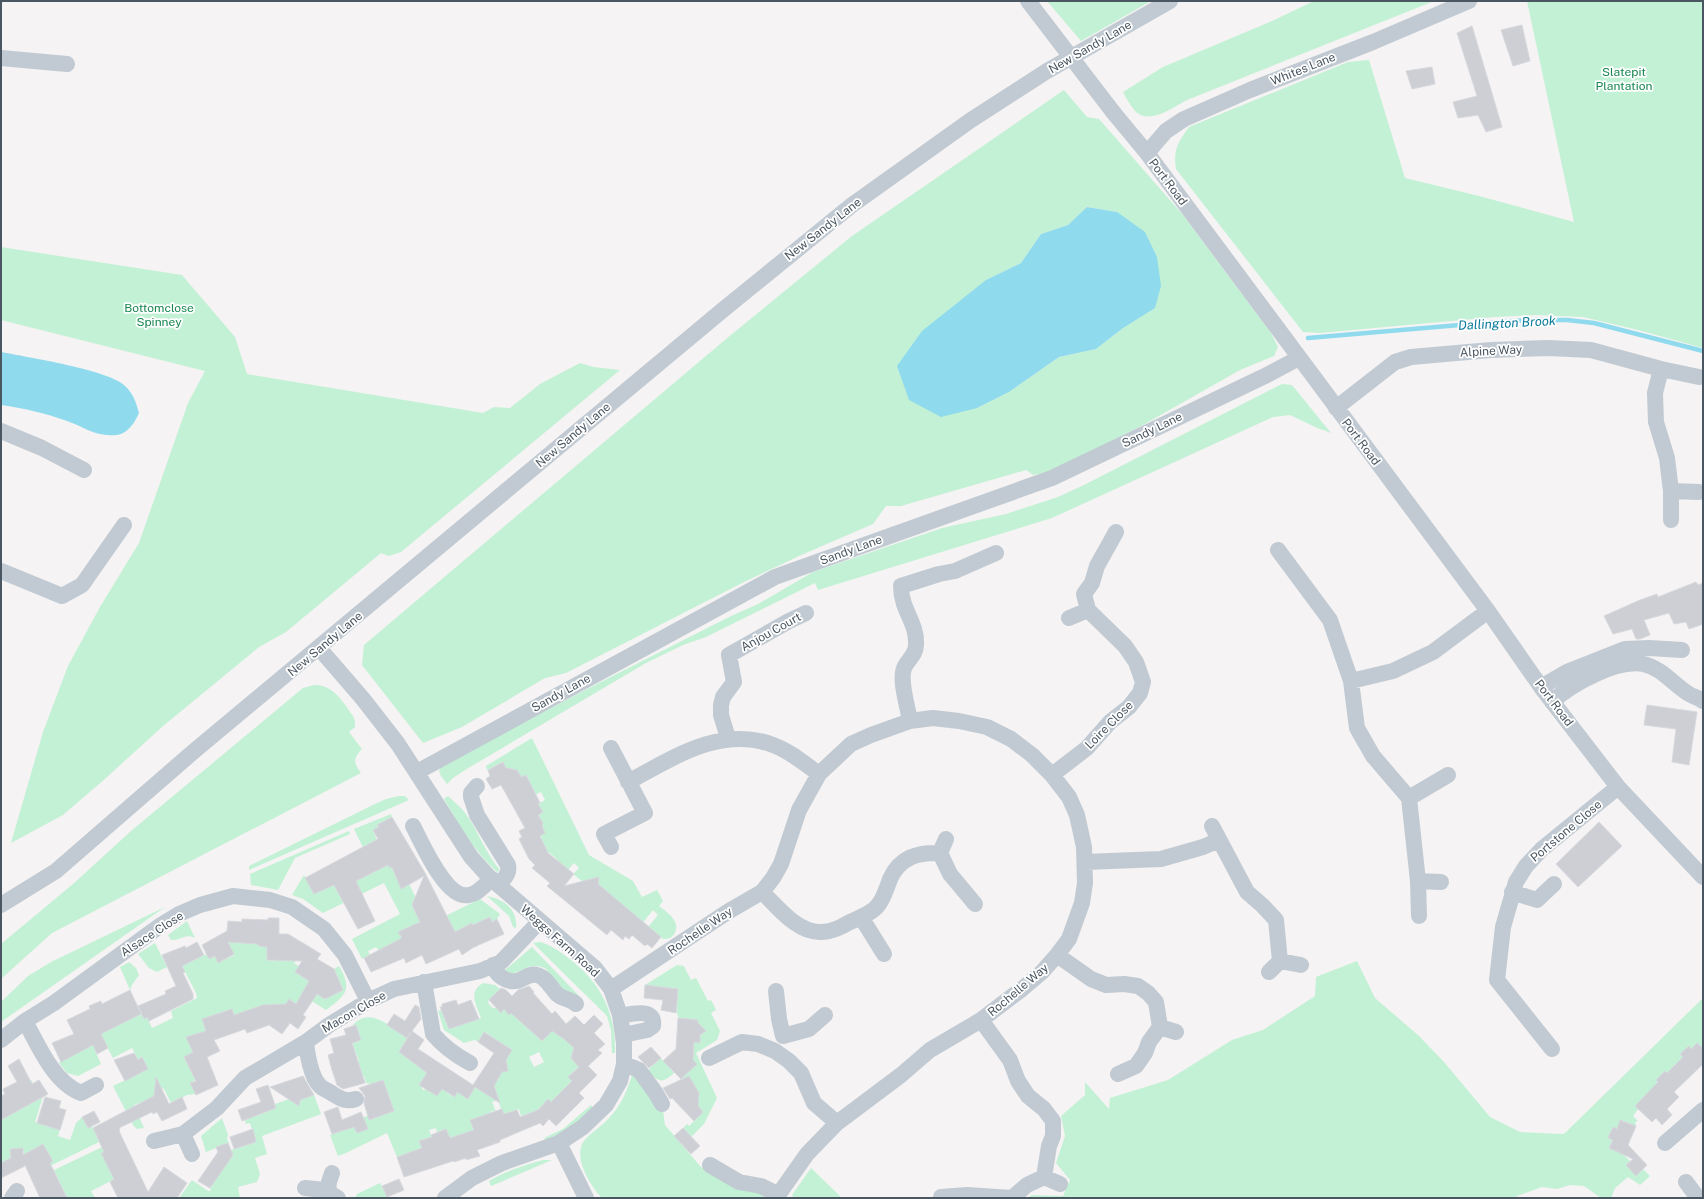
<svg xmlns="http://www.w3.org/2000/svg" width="1704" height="1199" font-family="'Public Sans',sans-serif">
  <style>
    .green { fill: #c3f1d5; fill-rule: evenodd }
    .water { fill: #90daee }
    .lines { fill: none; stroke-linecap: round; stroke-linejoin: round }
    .stream { stroke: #90daee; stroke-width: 4.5 }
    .building { fill: #cdcfd5; stroke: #d7d9de }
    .minor { stroke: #c1cad2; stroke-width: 16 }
    .minor-bridge { stroke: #c1cad2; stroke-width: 16 }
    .labels { text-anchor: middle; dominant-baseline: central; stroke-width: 3.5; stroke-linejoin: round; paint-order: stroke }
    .street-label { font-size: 12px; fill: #4a5661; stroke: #fff }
    .park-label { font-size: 12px; fill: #17864f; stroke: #fff }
    .water-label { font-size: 13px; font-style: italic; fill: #0c7c9b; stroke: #fff }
  </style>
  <rect width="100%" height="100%" fill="#f5f3f3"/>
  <!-- green -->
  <path class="green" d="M1047,1H1151L1081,41Z
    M1314,1H1434L1187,100C1173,107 1149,126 1135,111C1130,105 1126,98 1123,92L1163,67L1272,21Z
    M1527,1H1703V348L1638,330L1583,317L1536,315L1495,317L1320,333L1303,332L1176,169C1173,150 1178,142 1189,127L1348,62L1369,60L1405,178L1479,196L1574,222Z
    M1064,90L1087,117L1099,119L1183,215L1271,333L1278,347L1274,356L1240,370L1143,425L1050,472L1033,475L1026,470L901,506H886L873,524L799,556L746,581L566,673L545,678L462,727L423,743L362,665L364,645L726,339L852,236ZM1087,207L1117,212L1123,328L1096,349L1059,357L1009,392L977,408L986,280L1021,263L1041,234L1068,225Z
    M1,247L182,275L235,337L247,374L483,413L494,407L510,408L540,384L580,363L593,367L620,370L401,552L389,556L381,553L286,632L259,647L196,699L163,726L106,778L63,815L11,843L43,732L68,666L100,607L139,543L188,403L205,371L1,320Z
    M1282,384L1292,385L1331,433L1315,427L1290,415L1273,417L1052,518L818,590L815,583L706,637L683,645L646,663L465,770L453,778L447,784L441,776L439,771L441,766L591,687L727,618L758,604L813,572L942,528L1006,514L1058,497L1084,485Z
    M314,685C333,684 343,702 353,716L355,721V727L349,732L362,749C353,759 353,762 361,773L52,933L1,979V944L73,884L131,831L303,688Z
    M532,738L589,855L633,881L642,897L657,890L663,901L659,906C667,912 682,922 674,934C672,938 668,939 663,939L648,927L658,915L653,910L641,925L636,922L639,918L632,913L587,885L573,874L579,868L574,863L565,873L554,863L557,859L541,846L542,841L537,815L543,812L538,804L545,800L541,792L525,800L522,793L532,788L526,775L518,779L508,773L503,762L487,770L486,766Z
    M399,796H405L409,800L249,870V866L375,804L386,799Z
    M448,796C454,802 461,807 466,814C479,832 485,853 500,870L497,872C474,851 459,825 444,799Z
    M391,814L392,817L377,825L379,827L373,831L390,868L396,865L403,876L397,879L401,889L409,884L417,900L413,902L412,905L414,910L418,911L429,924L480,899L500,914L497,919L492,922L489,917L476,924V930L472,923L468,925L479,945L475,948L464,928L447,936L399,932L402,939L379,951L376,947L368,951L370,955L362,959L352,939L400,914L384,883L323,913L303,899L292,895L304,875L314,894L334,885L336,890L375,872L354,829Z
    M349,831L350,834L295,858L278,890L251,885L250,874Z
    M487,896C504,899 518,910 516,928L513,927L509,916Z
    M165,907L1,1022V1002L28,976L51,962Z
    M187,921L195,938C185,933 181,941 171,940L168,935Z
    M225,936L233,942L256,943L261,947L267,946V960L276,961L277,954L299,956L294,963L299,966L295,972L305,978L309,973L325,998L343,990L334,969L339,966C353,990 346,995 326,1010L302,995L296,1004L289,999L284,1007L279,1004H275L267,1019H236L232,1009L202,1019L208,1037L202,1047L184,1057L194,1077L212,1069V1072L190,1083L196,1094L187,1095L171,1103L164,1089L158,1087L155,1089L157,1096L134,1105L144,1128L137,1129L133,1125L113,1086L148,1069L142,1057L138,1060L132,1048L113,1058L105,1043L94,1048L101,1064L78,1076L67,1073L59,1063L84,1036L133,1003L136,1002L144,1019L147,1017L152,1028L173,1018L171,1011L197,998L196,993L182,966L207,954L209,959L215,956L218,963L234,955ZM202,1032L203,1040L190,1045L186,1037Z
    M540,942C551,945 559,951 567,957C600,981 616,1012 615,1053H612L611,1030L607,1016L533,943Z
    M155,943L167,967L157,972L149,968L138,954Z
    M532,947L583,1000L581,1002L557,986L546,969C534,962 524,969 513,974L504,971Z
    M1357,961L1375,998L1419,1036L1444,1062L1490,1117L1520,1132L1562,1134L1565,1133L1703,998V1048L1697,1043L1691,1049L1689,1046L1681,1055L1683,1057L1667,1074L1664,1071L1656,1080L1658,1082L1633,1116L1638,1121L1635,1122L1636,1126L1621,1120L1617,1129L1613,1127L1608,1138L1613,1140L1609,1148L1623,1154L1630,1161L1626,1165L1636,1176L1643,1169L1650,1176L1640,1185L1628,1177L1615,1188L1611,1198H1601L1584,1186L1570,1185L1557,1189L1542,1187L1512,1198H1027L1032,1195L1063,1196L1070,1180L1056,1163L1065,1136L1061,1116L1085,1095V1082L1109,1109L1110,1098L1168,1080L1232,1040L1263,1030L1315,996L1316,977Z
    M129,962L136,968L139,975L132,985L130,990L120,967Z
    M677,965L684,966L691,980L696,978L708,1001L711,1000L716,1010L711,1013L720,1031L717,1040L696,1053L717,1098L704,1124L691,1137L683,1128L687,1124L689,1126L703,1112L694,1101L682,1079C691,1069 692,1056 694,1042L700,1043V1035L704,1033V1029L697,1026L698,1020L679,1018C674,1010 677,998 678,989L645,985Z
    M483,983L495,985L500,989L488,1001L489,1004L493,1008H497L501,1013L504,1009L520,1004L518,1019L542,1041L555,1028C563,1039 557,1038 573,1039L582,1058L590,1065L581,1072L577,1068L568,1077L572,1081L551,1102L548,1099L533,1115L532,1112L521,1116L519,1109L503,1115L498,1100L492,1102L496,1112L492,1111L490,1112L489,1115L470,1120L474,1130L450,1140L446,1129L437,1132L436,1128L429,1130L433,1141L429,1138L419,1141L422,1148L397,1157L387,1133L346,1153L338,1156L330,1135L350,1128L352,1121L357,1133L368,1129L363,1117L368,1116L370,1120L394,1111L383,1080L371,1084L366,1083L364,1076H361L356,1063L359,1061L352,1043L361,1040L356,1025L352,1026C370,1005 390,1027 407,1038L399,1052L427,1073L420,1084L423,1090L436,1088L433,1093L437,1096L444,1085L449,1086L446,1092L454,1097L457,1092L468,1098L475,1087L492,1089L498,1079L488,1073L506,1071L504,1063L512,1050L485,1032L478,1042L475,1040L464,1043L444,1030L438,1011L445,1009L450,1028L481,1018C477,1006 467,992 483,983ZM539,1052L544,1062L534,1067L529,1057Z
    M661,1058L674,1073C663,1083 659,1083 649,1072V1069Z
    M632,1075L639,1079L663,1110L665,1125L701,1167L737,1186L766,1194L762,1198H602C591,1187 572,1156 584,1141C591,1132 602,1126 609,1118C621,1106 627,1091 632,1075Z
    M31,1080L39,1093L45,1090L35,1122L50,1127L62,1122L58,1136L70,1140L76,1123L82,1117L88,1128L92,1126L99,1142L50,1166L49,1163L53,1161L46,1150L38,1147L31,1150L33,1155L24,1158L23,1148L10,1149L12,1162L8,1159L1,1163V1120L23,1108L18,1096L17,1088Z
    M314,1095L321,1114L262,1136L267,1154L255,1158L260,1174L257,1182L238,1187L240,1198H179L192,1180L208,1191H211L210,1188L223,1169L221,1160L233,1156L231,1150L256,1142L250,1123L246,1124L245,1120L276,1108L275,1104L292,1098L299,1103L300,1100Z
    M591,1105L593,1108L572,1127L547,1141L544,1138L563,1129Z
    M222,1118L228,1135L227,1139L229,1143L206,1152L201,1136Z
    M121,1138L115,1179L91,1191L95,1198H67L54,1170Z
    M543,1160H552L491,1186L489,1181C506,1171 524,1165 543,1160Z
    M811,1168L842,1198H794L792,1195Z
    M380,1183L387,1197L355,1198L357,1194Z"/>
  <!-- water -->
  <path class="water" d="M1087,207L1117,212L1145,232L1157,257L1161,286L1155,308L1123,328L1096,349L1059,357L1009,392L977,408L941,417L909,400L897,366L922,331L986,280L1021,263L1041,234L1068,225Z
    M1,352C26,357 110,370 125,386C133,393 136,402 139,413C135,422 128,434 116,435C95,437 85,427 67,421C45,413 23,408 1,405Z"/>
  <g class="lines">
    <!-- stream -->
    <path class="stream" d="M1308,338L1483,323L1528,320H1567L1594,323L1703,351"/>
  </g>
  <!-- building -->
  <path class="building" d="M1522,25L1530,61L1513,66L1501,30Z
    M1472,26L1502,127L1486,132L1478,115L1458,118L1453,102L1477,96L1457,33Z
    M1432,67L1435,84L1412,89L1406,71Z
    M1696,582L1698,585L1703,583V624L1689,629L1686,622L1674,624L1669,613L1644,620L1650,635L1640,639H1636L1632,629L1613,634L1604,616L1640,600L1657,594L1658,597Z
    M1647,705L1697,712L1689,765L1672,762L1676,729L1644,725Z
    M503,762L506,768L517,770L521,777L526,775L540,803L538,804L543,812L538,815L543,823L542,826L545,833L540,836L548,853L574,874L564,886L599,877L598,884L661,937L652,948L647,944L645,946L632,935L629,939L625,936L623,940L611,930L607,935L547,886L550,883L532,868L535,865L529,859L519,839L522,837L519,831L525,828L501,785L492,789L486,779L490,776L488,770Z
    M392,817L425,873L455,932L472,923L473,925L490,917L492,922L497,919L504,934L474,947L462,955L459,949L426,964L422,955L406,963L404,958L371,972L364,958L402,938L398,932L420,922L412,905L424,876L401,889L392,867L390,868L388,865L356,881L375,921L358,929L334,885L314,894L305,878L378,839L373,830L379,827L377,825Z
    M1599,822L1622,846L1578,887L1556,864Z
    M268,918H279V934H288L321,954L317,959L334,969L343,990L325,999L317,994L303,1015L306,1017L298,1029L290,1023L282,1034L269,1025L247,1033L245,1029L214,1040L220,1051L207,1057L218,1085L196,1095L190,1083L196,1081L184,1057L193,1052L186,1037L206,1031L202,1019L232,1009L234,1015L263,1005L286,1004L289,999L296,1004L309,981L295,972L302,961L267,960V947L259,946L257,944L228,942L234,954L218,963L215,956L209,959L202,945L227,931L228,921L242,922V919L268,920Z
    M197,942L204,955L182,966L185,972L183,973L193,994V999L149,1021L147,1017L144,1019L138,1006L166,994L165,991L176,986L162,955L185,946L186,948Z
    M645,985L678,989L676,1013L661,1010L663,1000L644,998Z
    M529,986L534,992L533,993L552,1014L555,1011L566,1024L575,1016L584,1025L594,1015L603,1024L594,1033L605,1044L598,1050L602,1053L588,1066L597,1075L579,1093L584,1098L556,1126L549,1119L543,1126L540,1123L500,1140V1142L477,1150L480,1156L466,1160V1158L454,1162L453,1161L404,1177L397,1157L422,1148L419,1141L432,1137L431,1135L446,1129L450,1138L474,1130L470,1120L502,1109L504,1114L517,1110L520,1117L538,1110L548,1099L551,1102L572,1081L568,1077L579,1067L571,1058L574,1048L564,1039L552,1031L542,1041L511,1013L509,1015L504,1009L501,1013L489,1000L501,988L506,990L512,996L518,990Z
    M130,990L141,1014L101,1034L108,1048L97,1054L93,1045L61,1062L52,1043L74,1034L67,1020L90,1009L89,1006L101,1001L102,1004Z
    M456,1000L458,1005L471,1000L479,1019L449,1029L440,1007H442V1004Z
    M415,1005L419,1007L421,1019L412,1031L424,1040L418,1049L473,1085L494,1053L478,1042L484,1032L512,1050L506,1060L508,1071L502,1072L494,1086L500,1103L475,1087L468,1099L457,1092L455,1097L442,1089L437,1096L419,1085L427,1073L399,1052L411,1032L407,1038L387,1025L394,1014L405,1021Z
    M678,1018L698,1020V1023L706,1031L700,1035V1043L694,1042L693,1060L697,1064L681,1079L663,1061L676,1049Z
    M356,1025L361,1040L352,1043L365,1083L343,1089L337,1085L332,1070L328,1055L334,1053L330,1039L346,1035L344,1029Z
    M1697,1043L1703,1048V1064L1674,1092L1679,1097L1667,1109L1672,1115L1662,1125L1656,1118L1652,1122L1635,1106L1658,1082L1656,1080L1665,1071L1667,1073L1683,1057L1680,1054L1689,1046L1691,1049Z
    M651,1047L661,1058L649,1068L638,1057Z
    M134,1053L138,1060L142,1057L148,1069L125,1081L114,1060Z
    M19,1059L32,1084L39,1080L48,1094L1,1120V1096L5,1094L3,1089L17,1082L8,1066Z
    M303,1076L314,1095L300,1100L299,1106L270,1087Z
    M689,1076L699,1093L698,1106L703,1112L694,1121L672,1098L670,1099L663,1088Z
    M156,1077L169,1104L182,1097L187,1109L162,1121L157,1112L153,1114L152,1112L119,1128L120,1130L119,1131L148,1192L164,1167L187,1183L177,1198H118L110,1182L114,1179L101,1153L104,1152L93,1128L154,1096Z
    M383,1080L394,1111L369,1120L364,1103L365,1096L359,1088Z
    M268,1085L276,1108L242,1121L238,1110L261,1102L256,1089Z
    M45,1097L61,1101L59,1108L66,1110L60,1130L37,1123Z
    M338,1107L342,1120L361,1112L368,1129L357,1133L354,1127L332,1134L324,1112Z
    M94,1111L100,1122L88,1128L82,1117Z
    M1620,1120L1636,1126L1628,1145L1647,1165L1636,1176L1626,1165L1633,1159L1609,1148L1613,1140L1608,1138L1613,1127L1617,1129Z
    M683,1128L700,1146L691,1154L674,1136Z
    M253,1129L256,1142L234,1149L230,1137Z
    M228,1143L233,1155L210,1188L198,1181L218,1152L216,1147Z
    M43,1144L53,1161L50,1163L67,1198H40L25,1165V1166L1,1178V1163L11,1158L10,1149L23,1148V1155Z
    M399,1179L404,1190L387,1197L382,1186Z"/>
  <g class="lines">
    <!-- minor -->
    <path class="minor" d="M1,58L67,64
      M1113,112L1147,153L1488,611L1541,687L1618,787L1703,877
      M1147,153L1166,131L1184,119L1250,90L1373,42L1469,1
      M1661,369L1655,393L1656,422L1667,458L1671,491V520
      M1336,408L1395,362L1411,357L1491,350L1548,348L1591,350L1661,369L1699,377
      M1,431L42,448L84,470
      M1671,491L1699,492
      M1278,550L1330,620L1351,681
      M1,571L62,596L82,585L124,525
      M1069,618L1088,610
      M319,648L363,699L398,744L471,857L489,877L595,968L611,989L620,1015L624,1043V1064L620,1081L606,1105L583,1127L559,1143L502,1163L472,1178L445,1198
      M1541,687L1567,672L1625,649L1649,648L1682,650
      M1552,702C1571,684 1617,659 1643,664C1662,668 1674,685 1689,694C1694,697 1699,698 1703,701
      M910,721C908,707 898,678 905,666C909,659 916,654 916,645C917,629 909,618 904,604C902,598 901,592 901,586L939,574L955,571L996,553
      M728,738L721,715V705L723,697L734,682L729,655L789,621L806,613
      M417,772L775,577L1052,478L1267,375L1299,358
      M1052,775L1087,748L1110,722L1129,707L1140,693L1143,682L1136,662L1125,646L1088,610L1084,594L1092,583L1097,566L1116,532
      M628,782C673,758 721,725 773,745C790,751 805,764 819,774
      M477,786L471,793V797L477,815L508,865C510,874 504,878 499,885
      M1409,798L1448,775
      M413,826C422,843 446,900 469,895C478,894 485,884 492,879
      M1212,826L1247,892L1263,906L1276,920L1280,961
      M946,839L940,853L950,874L975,904
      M611,847L604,834L645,813L611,748
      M1085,862L1161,859L1203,847L1219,840
      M1418,881L1441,882
      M762,892C778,907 797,933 821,932C832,932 841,927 850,922C859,918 873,913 879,904C884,897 887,888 890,879C900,857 918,852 940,853
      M1512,892L1537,900L1554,884
      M1,905L56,871L193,752L724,309L852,205L971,120L1047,71L1170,1
      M1419,916L1418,881L1409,798L1373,756L1357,728L1351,681L1393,671L1433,652L1488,611
      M861,917L884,954
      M1057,955L1091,979L1106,985L1124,984L1138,986L1148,993L1156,1002L1160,1027L1149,1042L1145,1053L1136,1066L1118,1074
      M493,965C496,975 506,983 517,981C524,979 529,973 537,975C546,977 551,988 557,994C562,999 570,999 576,1004
      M1269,972L1280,961L1301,965
      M424,982L433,1034C442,1045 457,1056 470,1063
      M611,989L729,911L762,892L773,878L781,864L799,810L819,774L851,744L871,735L910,721L933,718L959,721L987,727L1011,739L1032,755L1052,775L1069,797L1077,815L1084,847L1085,883L1082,903L1069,939L1057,955L1042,972L1022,989L981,1020L930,1050L901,1075L837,1123L807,1154L776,1198
      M776,991L779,1019L783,1036L809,1029L825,1015
      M620,1016C631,1014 656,1007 653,1026L647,1030L623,1035
      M981,1020L1010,1060L1018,1081L1028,1096L1044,1109L1053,1121V1136L1049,1146L1044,1177
      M25,1021C38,1045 54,1083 81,1093L96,1085
      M1160,1027L1176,1032
      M1,1040L25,1021L54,1003L161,925L179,914L200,905L233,896L270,900L292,907L324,929L345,955L368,1001
      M306,1042C307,1054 311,1077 320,1086C323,1089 329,1091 333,1094C341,1099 346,1102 356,1099
      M1552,1049L1497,980L1503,927L1516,882L1526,866L1542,849L1618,787
      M709,1058L742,1042L758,1044L775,1051L789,1061L801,1073L814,1103L837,1123
      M624,1064L639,1070L655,1092L662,1104
      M183,1134L192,1154
      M154,1141L183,1134L217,1108L245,1078L306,1042L329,1025L368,1001L394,989L480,971L501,962L539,922
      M559,1143L586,1198
      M1665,1143L1703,1110
      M710,1165L739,1182L761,1186L779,1195
      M1686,1182L1698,1198
      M305,1188L325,1190L338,1198
      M328,1192L329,1182L332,1173
      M941,1197L967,1195L1012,1198L1027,1185L1044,1177L1060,1184
      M12,1198L17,1191"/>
    <!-- minor-bridge -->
    <path class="minor-bridge" d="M1028,1L1113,112"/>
  </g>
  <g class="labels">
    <!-- street labels -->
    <g class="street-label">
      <text transform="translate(1090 47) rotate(-30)">New Sandy Lane</text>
      <text transform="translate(1303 69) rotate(-22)">Whites Lane</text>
      <text transform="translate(1168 182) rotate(53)">Port Road</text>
      <text transform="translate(823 229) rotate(-38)">New Sandy Lane</text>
      <text transform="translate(1491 351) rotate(-3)">Alpine Way</text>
      <text transform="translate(1152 430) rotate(-26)">Sandy Lane</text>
      <text transform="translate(573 435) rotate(-40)">New Sandy Lane</text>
      <text transform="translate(1361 442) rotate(53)">Port Road</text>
      <text transform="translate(851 550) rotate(-20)">Sandy Lane</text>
      <text transform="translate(771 632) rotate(-29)">Anjou Court</text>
      <text transform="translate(325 644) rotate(-40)">New Sandy Lane</text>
      <text transform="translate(561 693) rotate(-29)">Sandy Lane</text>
      <text transform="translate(1554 703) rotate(53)">Port Road</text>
      <text transform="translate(1109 725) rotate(-45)">Loire Close</text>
      <text transform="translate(1566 831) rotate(-40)">Portstone Close</text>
      <text transform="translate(700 931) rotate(-34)">Rochelle Way</text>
      <text transform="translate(152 934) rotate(-33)">Alsace Close</text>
      <text transform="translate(560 941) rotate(42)">Weggs Farm Road</text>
      <text transform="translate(1018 990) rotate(-40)">Rochelle Way</text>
      <text transform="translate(354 1012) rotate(-30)">Macon Close</text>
    </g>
    <!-- park labels -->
    <g class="park-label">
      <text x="1624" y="72">Slatepit<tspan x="1624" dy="14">Plantation</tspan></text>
      <text x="159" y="308">Bottomclose<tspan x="159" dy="14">Spinney</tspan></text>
    </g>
    <!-- water labels -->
    <g class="water-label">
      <text transform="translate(1507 323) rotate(-3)">Dallington Brook</text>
    </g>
  </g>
  <!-- border -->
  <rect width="1704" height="1199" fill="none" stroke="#4a5661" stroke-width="4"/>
</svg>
